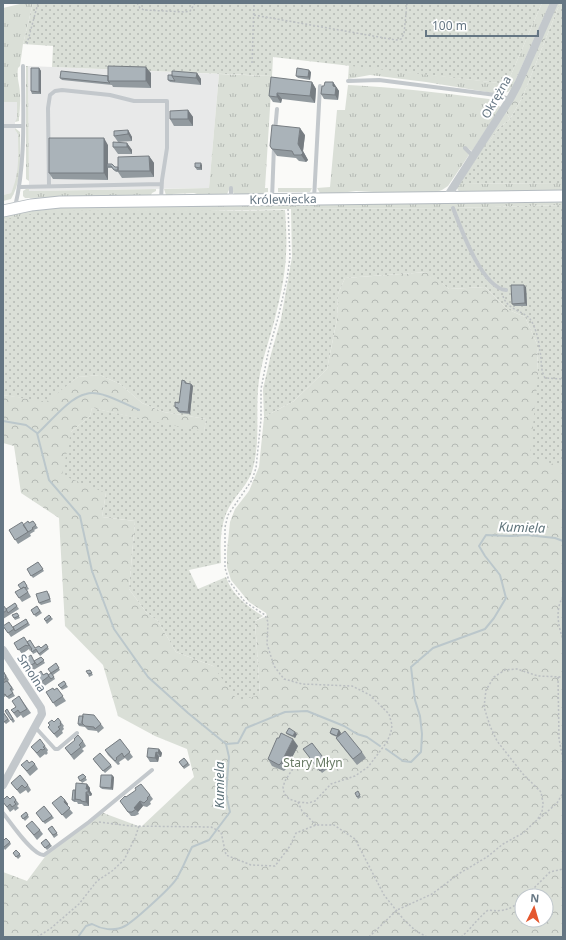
<svg xmlns="http://www.w3.org/2000/svg" width="566" height="940" font-family="'Noto Sans',sans-serif">
  <style>
    .built { fill: #e8e9e9 }
    .grass { fill: url(#grass-tufts) }
    .forest { fill: url(#forest-crowns); fill-rule: evenodd }
    .garden { fill: url(#garden-dots) }
    .lines { fill: none; stroke-linecap: round; stroke-linejoin: round }
    .stream { stroke: #bbc7cb; stroke-width: 2 }
    .secondary-casing { stroke: #b3babf; stroke-width: 13 }
    .path { stroke: #bbbfc2; stroke-width: 1.5; stroke-dasharray: 2 2; stroke-linecap: butt }
    .lane { stroke: #c3c8cc; stroke-width: 4 }
    .street { stroke: #c3c8cc; stroke-width: 8 }
    .secondary { stroke: #fff; stroke-width: 11 }
    .wall { fill: #929a9f }
    .shaded-wall { fill: #777d82 }
    .building { fill: #aab3b9; stroke: #777d82 }
    .labels { text-anchor: middle; dominant-baseline: central; stroke-width: 4; stroke-linejoin: round; paint-order: stroke }
    .street-label { font-size: 12px; fill: #657683; stroke: #fff }
    .park-label { font-size: 12px; fill: #687a64; stroke: #fff }
    .water-label { font-size: 13px; font-style: italic; fill: #60757c; stroke: #fff }
  </style>
  <defs>
    <pattern id="grass-tufts" width="24" height="20" patternUnits="userSpaceOnUse"><rect width="24" height="20" fill="#dadfd7"/><path d="M3 7l-1-3M5 7V3M7 7l1-3M15 17l-1-3M17 17v-4M19 17l1-3" fill="none" stroke="#b4b9b4"/></pattern>
    <pattern id="forest-crowns" width="20" height="18" patternUnits="userSpaceOnUse"><rect width="20" height="18" fill="#dadfd7"/><path d="M2 6a3 3 0 1 1 6 0M12 15a3 3 0 1 1 6 0" fill="none" stroke="#b4b9b4"/></pattern>
    <pattern id="garden-dots" width="8" height="8" patternUnits="userSpaceOnUse"><rect width="8" height="8" fill="#dadfd7"/><path d="M2 2h.1M6 6h.1" fill="none" stroke="#b4b9b4" stroke-width="1.8" stroke-linecap="round"/></pattern>
  </defs>
  <rect width="100%" height="100%" fill="#fafaf8"/>
  <!-- built -->
  <path class="built" d="M28,66L219,74L209,188L29,191Z
    M3,102H17V119L15,122V130L18,134V168L16,182L11,193L3,195Z"/>
  <!-- grass -->
  <path class="grass" d="M24,3H33L23,44L20,66L18,68C17,75 18,79 19,85C21,96 20,108 19,118V121L15,122L17,118V102H3V8Z
    M542,3H550L512,88L508,92L493,93L426,82L370,75L348,79L349,65L507,84Z
    M26,66H28L29,181L26,179Z
    M219,74L272,76L265,188H268V192L259,194L235,195L230,188L226,196L200,195L194,193L173,194L171,197L166,195L164,189L209,188Z
    M348,85C395,87 441,93 489,99L494,104L501,107L472,151L466,147L469,155L448,186L442,190L433,193H391L356,191L340,193H320L317,188L330,187L337,110H345Z
    M506,112L510,119L498,129L461,184L563,183V192L460,193L456,187Z
    M15,128L20,132C20,155 23,179 11,199L3,201V195L11,193C20,173 18,156 18,134L15,130Z
    M278,188H312L310,192H278Z
    M26,189H29V191L156,189V191L152,193L151,195H157L155,196L28,198H25L23,196V191Z
    M563,199V205L453,208L289,209L210,211L64,212L25,216L3,220V215L50,206Z"/>
  <!-- forest -->
  <path class="forest" d="M557,3H560L522,98L510,119L506,112Z
    M429,272L449,289L485,287L507,309L525,317L537,344L538,374L560,466L563,465V937H3V872L27,881L47,854L102,812L106,814L141,827L194,777L187,749L155,736L118,716L103,665L65,626L59,518L21,493L14,446L3,443V395L46,401L78,377L100,375L120,384L142,403L164,412L206,419L204,433L92,408L90,416L71,432L106,493L102,517L135,521L129,589L146,612L158,621L176,652L213,666L260,695L255,621L267,616L266,613L249,602L231,580L227,567V551L230,522L235,509L249,491L259,467L264,417L294,401L327,369L337,319L338,294L345,278ZM522,896H546V920H522Z"/>
  <!-- garden -->
  <path class="garden" d="M33,3H542L507,84L273,57L272,76L52,67L53,46L23,44Z
    M560,3H563V183L460,184L498,129L510,119L522,98Z
    M563,205V465L560,466L530,457L538,374L537,344L525,317L507,309L485,287L449,289L428,272L345,278L338,294L337,319L327,369L294,401L264,417L263,389L271,354L281,319L292,257L291,209L453,208Z
    M285,210C286,225 287,240 286,255C285,276 280,298 275,318C269,342 260,364 258,389C256,415 260,442 253,468C249,483 241,489 233,501C220,519 220,541 221,563L189,570L198,589L226,577C232,595 248,607 263,616L255,621L260,695L238,701L213,666L176,652L158,621L146,612L129,589L135,521L102,517L106,493L62,475L71,432L90,416L92,408L204,432L206,419L164,412L142,403L120,384L100,375L78,377L46,402L3,395V220C45,208 90,211 133,211C184,211 235,211 285,210Z"/>
  <g class="lines">
    <!-- stream -->
    <path class="stream" d="M3,421L26,425L37,433L49,480L80,516L92,571L114,629L148,677L188,713L226,744
      M38,433C50,422 70,397 86,394C92,392 101,394 107,396C118,400 128,405 139,410
      M226,744L238,743L246,728L285,712L307,711L344,726L357,734L367,737L380,746
      M386,749L403,761L411,762L421,752L422,734L420,716L415,700L411,667L433,648L485,629L494,618L506,598L500,575L485,556L479,546L486,535L511,536L527,535L555,538L563,541
      M78,937L86,926L92,924C101,929 114,932 125,926C134,921 172,887 177,878C183,868 187,857 192,847L209,840L230,812L226,794L229,757L226,744"/>
    <defs>
      <path id="secondary" d="M3,211L31,205L60,202L563,196"/>
    </defs>
    <!-- secondary casing -->
    <use href="#secondary" class="secondary-casing"/>
    <!-- path -->
    <path class="path" d="M137,3L140,8L144,10L185,12L190,11L195,3
      M254,15L396,40L401,39L404,34L407,3
      M27,44L38,3
      M252,63L254,3
      M288,209L290,257L287,279L278,318L268,353L261,389V419L256,468L252,480L228,515L225,527V568L229,581L245,602L265,615L268,622L267,644L274,666L284,679L302,684L352,686L370,695L389,714L392,725L391,732L387,742L368,767L355,776L331,784L315,801L308,803L298,802L289,799L284,793L283,787L285,781L300,757
      M503,296C507,310 524,311 530,319C536,327 539,342 540,351C542,362 540,369 545,378L563,379
      M563,597C555,609 558,626 563,639
      M558,677L559,739L563,759
      M298,802L302,811L316,825
      M539,819L557,803L563,793
      M99,822L130,826L211,827L221,832L226,855L251,865L275,866L290,846L296,833L316,825H334L355,839L384,895L404,920L416,931L427,937
      M526,896L550,872L563,869
      M37,937L50,929L79,904L97,881L112,871L124,860L135,838L139,826
      M369,937L397,910L432,894L460,873L487,857L503,844L523,833L537,820L542,812L543,803L541,792L523,774L497,741L490,726L484,707L486,690L494,677L505,670L517,669L538,676L563,677
      M461,937C471,929 477,919 488,910C503,912 510,910 522,900"/>
    <!-- lane -->
    <path class="lane" d="M348,81L379,80L496,95L510,99
      M3,126H23
      M275,131L277,109
      M465,148L473,156
      M49,186L48,108L50,95L55,91L62,90L110,95L134,101H167V148L162,180L161,200
      M20,187L161,184
      M272,199L274,146
      M314,199L320,86
      M231,200V188
      M15,207C26,161 23,113 23,66
      M453,208C461,229 482,288 506,290
      M35,727L55,749H58L77,733
      M3,813C11,823 33,856 44,855L89,822L152,770"/>
    <!-- street -->
    <path class="street" d="M447,197L510,99L518,84L554,3
      M3,650L41,708L42,714L3,785"/>
    <!-- secondary -->
    <use href="#secondary" class="secondary"/>
  </g>
  <!-- wall -->
  <path class="wall" d="M39,68L41,71V94H32L31,91Z
    M311,72L310,80L298,78L296,76Z
    M151,73V88L113,87L112,85L62,80L60,78Z
    M197,73L201,79V85L170,82L168,80L172,75Z
    M312,82L316,89L315,103L282,99L281,103L273,102L269,96Z
    M333,82L339,91L338,100L324,99L321,94L324,86Z
    M188,110L193,117V126H174L170,119Z
    M128,130L132,137V141L118,142L114,136Z
    M305,135L303,151L308,160L306,162L299,161L296,158L277,156L270,146Z
    M127,143L132,150V154H118L113,147Z
    M108,145V164L115,167H118L149,156L154,163V177L122,178L118,172H116L112,168H108V180L53,179L49,173Z
    M202,165V170H197L195,167Z
    M526,287L527,306H514L512,304Z
    M185,381L187,383L191,384L193,386L190,414L180,413L178,411V410L176,409L175,407L179,403Z
    M33,521L38,528L34,530L35,531L30,534L31,536L18,544L9,530L23,525L29,523Z
    M38,562L44,571L33,578L27,569Z
    M24,581L29,589L27,590L31,597L22,602L15,592L21,589Z
    M49,593L51,602L41,605L39,603Z
    M15,603L19,609L3,619V605L6,610Z
    M37,606L42,613L36,617L31,610Z
    M17,613L20,618L15,620L12,615Z
    M49,615L53,619L47,624L44,619Z
    M26,619L30,625L11,637L3,626L13,627Z
    M30,640L35,648H41L46,644L49,649L40,656L37,652L33,654L31,650L30,651L29,649L22,654L14,643L27,642Z
    M41,657L45,663L32,671L25,659L35,661Z
    M56,663L60,670L53,675L55,679L43,687L35,676L43,675L47,673L50,677L51,673Z
    M3,670L9,680L8,681L14,690L12,691L15,696L9,699L6,696L4,697L3,695Z
    M90,670L93,675L89,677L88,674Z
    M64,681L68,687L62,690L58,685Z
    M57,688L66,701L56,707L46,692L54,690Z
    M19,696L31,713L23,718L21,715L17,718L11,710L16,707Z
    M7,709L15,721L13,723L5,711Z
    M3,712L10,721L6,724L3,721V722Z
    M54,722H61L64,726L63,727L64,729L62,731L63,733L57,738L48,727Z
    M78,724H101L104,728L98,733L97,731L88,730L85,727L79,726Z
    M339,730L341,733L339,736L362,752L366,758L357,765L341,745L336,738L337,737L332,735L330,733Z
    M286,733L297,734L295,738L288,735Z
    M120,739L133,757L128,761L125,758L119,762L120,764L118,765L108,755L105,750Z
    M83,741L86,746L82,749L84,751L74,760L65,748Z
    M312,743L330,767L322,773L303,749Z
    M45,746L48,750L47,752L48,753L46,755L45,754L40,758L31,747Z
    M298,746L286,769L284,771L272,766L268,759Z
    M159,749L162,753L161,757H159L158,762H150L147,757Z
    M184,758L190,765L184,769L179,762Z
    M94,761L111,765L112,767L105,773Z
    M29,763L35,764L38,769L30,776L21,765Z
    M83,774L87,780L82,783L78,777Z
    M114,777L113,790L102,789L100,787Z
    M11,783L28,785L31,790L28,793L26,790L20,794Z
    M87,784L90,788V791L92,794L91,796H89V806H84L82,804H78L77,802H74L72,800L75,790Z
    M359,794L361,797L358,799L357,797Z
    M150,795L153,799L150,802L151,804L147,807L143,806L138,812L139,814L135,816H131L120,801L126,797Z
    M10,799L16,800L19,804L17,806L19,808L15,811L14,809L10,812L3,802Z
    M65,800L68,804L67,806L73,813L66,819L52,803Z
    M44,806L54,818L45,824L36,813Z
    M26,812L29,817L25,821L21,816Z
    M26,826L40,830L43,834L37,840Z
    M52,826L58,835L54,838L48,829Z
    M46,839L52,846L47,850L41,843Z
    M10,842L11,844L5,850L3,847Z
    M16,850L21,856L18,859L13,853Z"/>
  <!-- shaded-wall -->
  <path class="shaded-wall" d="M146,67L151,73V88L146,81Z
    M39,68L41,71V94L39,92Z
    M309,70L311,72L310,80L308,77Z
    M197,73L201,79V85L196,78Z
    M312,82L316,89L315,103L310,96Z
    M333,82L339,91L338,100L335,95L333,86Z
    M277,93L282,99L281,103L277,97Z
    M188,110L193,117V126L188,119Z
    M300,128L305,135L303,151L308,160L306,162L301,155L298,144Z
    M128,130L132,137V141L128,134Z
    M104,138L108,145V166H107L108,168V180L104,173Z
    M127,143L132,150V154L127,147Z
    M149,156L154,163V177L150,171Z
    M201,163L202,165V170L200,168Z
    M524,285L526,287L527,306L525,303Z
    M191,384L193,386L190,414L188,412Z
    M339,730L341,733L338,738L337,736Z
    M295,732L297,734L295,738L293,736Z
    M293,739L298,746L286,769L281,763Z
    M159,749L162,753L161,757L158,753Z
    M156,752L159,757L158,762L155,758Z
    M112,775L114,777L113,790L111,788Z
    M87,784L90,788V791L92,794L91,796L86,789Z
    M86,792L89,796V806L86,802Z
    M65,800L68,804L67,807L64,802Z
    M140,801L143,806L138,812L134,808Z"/>
  <!-- building -->
  <path class="building" d="M108,66L146,67V81H108Z
    M31,68H39V92L31,91Z
    M297,68L309,70L308,77L296,76Z
    M61,71L108,76V81L110,83L60,78Z
    M172,71L197,73L196,78L172,76Z
    M168,75H172V76L175,81L168,80Z
    M271,77L312,82L310,96L277,93V97L269,96Z
    M325,82H333V86L336,87L335,95L321,94L322,86H324Z
    M188,110V119H170V111Z
    M272,125L300,128L298,144L303,153L301,155H294L292,151L272,149L270,146Z
    M128,130V134L114,136V131Z
    M49,138H104V173H49Z
    M113,142L127,143V147H113Z
    M149,156L150,171H118V157Z
    M195,163H201L200,168L195,167Z
    M107,164H112L115,167H118V170H114L111,166H107Z
    M511,285H524L525,303L512,304Z
    M182,380L185,381V383L191,384L188,412L178,411V408L175,407V402L179,403Z
    M28,521L29,523L33,521L36,525L32,528L33,529L28,532L23,525Z
    M22,522L28,532L15,540L9,530Z
    M38,562L43,569L31,576L27,569Z
    M24,581L27,586L25,588L24,587L21,589L18,585Z
    M24,587L28,592L19,598L15,592Z
    M47,591L50,599L39,603L36,594Z
    M15,603L17,606L8,613L6,609Z
    M3,605L7,610L3,613Z
    M37,606L40,611L34,615L31,610Z
    M17,613L19,616L14,618L12,615Z
    M49,615L51,617L46,621L44,619Z
    M26,619L28,623L15,631L13,627Z
    M9,622L14,629L8,633L3,626Z
    M24,637L29,645L27,646L26,645L18,650L14,643Z
    M30,640L35,648L39,646L41,648L46,644L48,647L39,654L36,649L32,652L31,650L32,649L27,642Z
    M31,655L35,663L29,666L25,659Z
    M41,657L44,660L37,665L34,661Z
    M56,663L59,668L51,673L48,669Z
    M90,670L92,673L88,674L86,671Z
    M3,671L6,676H5L6,678L3,680Z
    M41,671L43,675L47,673L49,676L40,683L35,676Z
    M51,673L54,677L51,679L48,675Z
    M7,681L12,688L10,689L13,693L7,697L5,694L3,695V683Z
    M64,681L66,684L61,688L58,685Z
    M53,688L54,690L57,688L63,696L53,703L46,692Z
    M19,696L27,709L20,713L18,710L14,713L11,710L16,707L12,701Z
    M7,709L13,719L11,720L5,711Z
    M3,712L8,719L4,722L3,721Z
    M83,714L94,715L101,724L95,729L94,727L85,726L82,723Z
    M79,716H83L82,723L83,724H78Z
    M58,718L61,722L60,723L61,725L58,727L60,729L54,734L48,727L50,725L48,723L52,720L54,722Z
    M289,728L295,732L293,736L286,733Z
    M332,728L339,730L337,736L330,733Z
    M345,731L362,752L353,759L336,738Z
    M281,733L293,739L281,763L279,765L268,759L277,738H279Z
    M78,735L83,741L79,745L81,747L71,755L65,748L75,740L74,739Z
    M40,739L45,746L43,747L45,749L42,750L41,749L37,753L31,747Z
    M120,739L130,752L124,757L122,753L116,758L117,759L115,761L105,750Z
    M312,743L329,765L320,771L303,749Z
    M148,748L159,749L158,753L156,752L155,758L147,757Z
    M100,753L111,765L103,771L93,759Z
    M184,758L188,763L183,767L179,762Z
    M27,760L29,763L32,761L35,764L27,771L21,765Z
    M83,774L86,777L80,781L78,777Z
    M20,775L28,785L25,788L22,785L17,790L11,783Z
    M101,775H112L111,788L100,787Z
    M76,783L87,784L86,789H88V792H86V802L81,801V800L75,799Z
    M141,784L150,795L147,798L148,799L144,803L140,801L134,808L136,809L132,812H128L120,801L125,796L126,797L136,790L135,788Z
    M73,790H75V800H72Z
    M358,791L360,795L357,797L355,793Z
    M7,796L10,799L13,796L16,800L14,802L16,804L12,807L10,804L7,807L3,802V800Z
    M61,796L65,800L64,802L70,808L62,815L52,803Z
    M44,806L52,816L43,822L36,813Z
    M26,812L28,815L23,819L21,816Z
    M32,821L40,830L34,835L26,826Z
    M52,826L57,833L53,835L48,829Z
    M6,838L10,842L4,847H3V841Z
    M46,839L50,844L45,848L41,843Z
    M16,850L20,854L16,857L13,853Z"/>
  <g class="labels">
    <!-- street labels -->
    <g class="street-label">
      <text transform="translate(496 97) rotate(-60)">Okrężna</text>
      <text transform="translate(283 199) rotate(-1)">Królewiecka</text>
      <text transform="translate(32 673) rotate(57)">Smolna</text>
    </g>
    <!-- park labels -->
    <g class="park-label">
      <text x="313" y="762">Stary Młyn</text>
    </g>
    <!-- water labels -->
    <g class="water-label">
      <text transform="translate(522 527) rotate(2)">Kumiela</text>
      <text transform="translate(219 785) rotate(-90)">Kumiela</text>
    </g>
  </g>
  <!-- border -->
  <rect width="566" height="940" fill="none" stroke="#657683" stroke-width="8"/>
  <!-- north arrow -->
  <g transform="translate(534 908) rotate(5)"><circle r="19" fill="#ffffff" stroke="#c1c8cd"/>
  <path d="M0-3L7 15L0 10L-7 15Z" fill="#e4572e"/>
  <text y="-6" font-size="11" font-weight="bold" text-anchor="middle" fill="#657683">N</text>
  </g>
  <!-- scale -->
  <path d="M426 30v6h112v-6" fill="none" stroke="#657683" stroke-width="2"/>
  <text x="432" y="30" font-size="12" fill="#657683" stroke="#ffffff" stroke-width="3" paint-order="stroke">100 m</text>
</svg>
